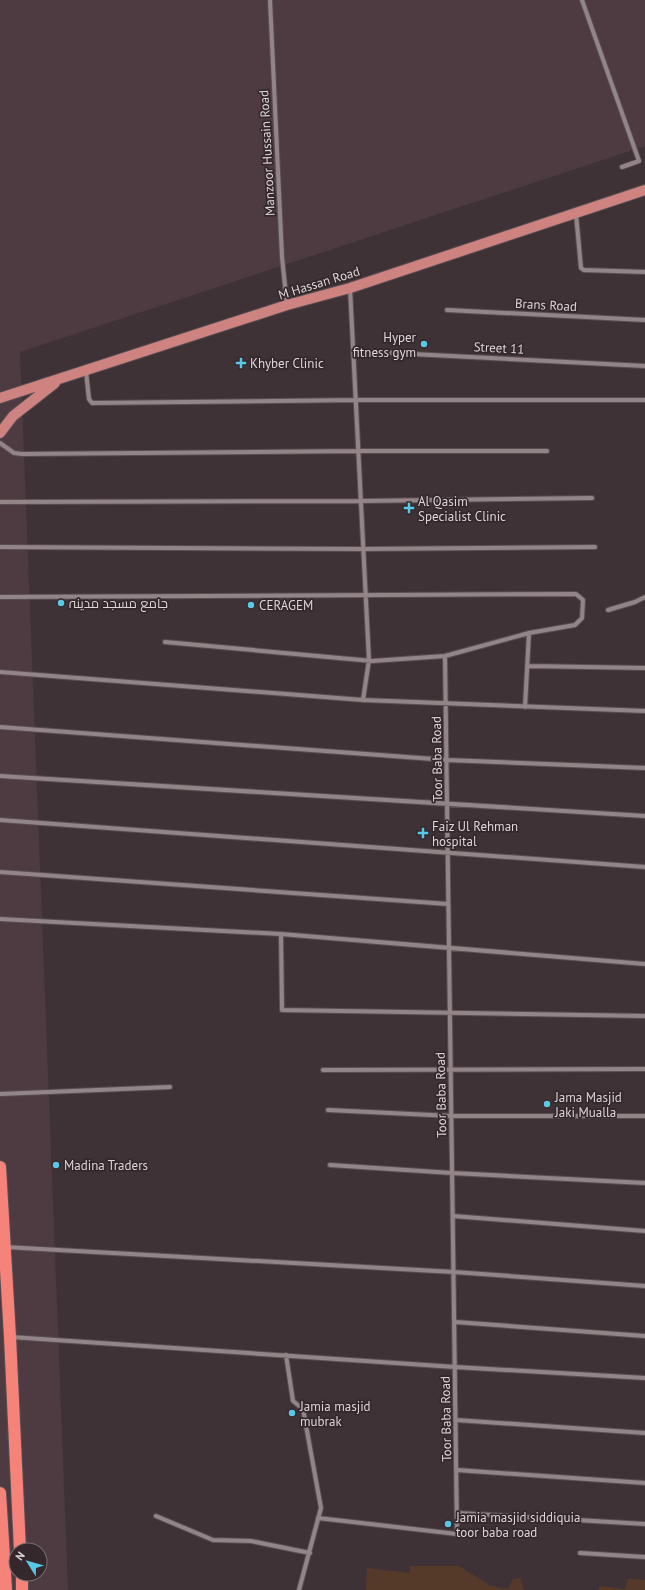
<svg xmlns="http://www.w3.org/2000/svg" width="645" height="1590" font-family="'PT Sans',Cairo,sans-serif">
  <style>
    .built { fill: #4e3b41; fill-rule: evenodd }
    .green { fill: #553a2a }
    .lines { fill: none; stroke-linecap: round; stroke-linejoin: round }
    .street-casing { stroke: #594e52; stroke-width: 6 }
    .primary-casing { stroke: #594e52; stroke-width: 12 }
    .highway-casing { stroke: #594e52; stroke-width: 14 }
    .street { stroke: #938488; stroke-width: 4 }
    .primary { stroke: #ce8380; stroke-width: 10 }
    .highway { stroke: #f6837a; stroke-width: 12 }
    .poi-dot { fill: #59c8e5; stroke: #34282c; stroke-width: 1.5 }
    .labels { text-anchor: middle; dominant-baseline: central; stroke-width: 3.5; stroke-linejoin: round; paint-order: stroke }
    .street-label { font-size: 13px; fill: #ddd5d7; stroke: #34282c }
    .poi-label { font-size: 13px; fill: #ddd5d7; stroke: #34282c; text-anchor: start }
  </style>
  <rect width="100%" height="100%" fill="#3f3236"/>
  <!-- built -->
  <path class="built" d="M0,0H645V146L20,352L68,1590H0ZM16,1550H40V1574H16Z"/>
  <!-- green -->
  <path class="green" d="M410,1566H459L491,1586L508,1589L513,1579L520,1578L524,1590H366L367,1568L410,1573Z
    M628,1579L645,1580V1590H599V1586L625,1589Z"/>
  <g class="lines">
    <defs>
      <path id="street" d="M270,0L282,257L287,305
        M582,0L639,161L622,167
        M576,214L581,268L584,270L645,272
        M350,288L369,660L363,700
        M447,310L645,320
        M353,351L645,366
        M86,371L89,399L92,403L355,400H645
        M0,443L14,453L22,454L358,451H547
        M0,502L361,501L592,498
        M0,547L363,549L595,547
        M0,597L576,594L583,600L582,618L575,625L529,633L445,656L372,661L165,642
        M608,610L635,602L645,597
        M528,666L645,668
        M0,672L363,700L645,711
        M525,707L529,633
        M0,727L447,760L645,768
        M0,776L645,816
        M0,820L645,867
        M0,872L448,904
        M0,919L281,934L645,964
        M281,934L282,1010L645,1016
        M323,1070L645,1069
        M0,1094L170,1087
        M328,1110L452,1116H645
        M330,1165L452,1173L645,1183
        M453,1216L645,1231
        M5,1247L454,1272L645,1286
        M455,1322L645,1336
        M11,1337L455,1367L645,1378
        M286,1355L293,1401L303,1409L321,1508L299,1590
        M456,1420L645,1433
        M457,1470L645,1483
        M457,1513L645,1524
        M156,1516L213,1540L251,1541L310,1553
        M318,1518L457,1534L445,656
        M580,1553L645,1557"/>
      <path id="primary" d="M0,398L287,305L350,288L645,190
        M0,433L13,416L55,383"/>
      <path id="highway" d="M0,1167L10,1337L20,1550
        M0,1493L6,1590
        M22,1574V1590"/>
    </defs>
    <!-- street casing -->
    <use href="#street" class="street-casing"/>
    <!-- primary casing -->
    <use href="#primary" class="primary-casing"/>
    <!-- highway casing -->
    <use href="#highway" class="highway-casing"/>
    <!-- street -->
    <use href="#street" class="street"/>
    <!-- primary -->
    <use href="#primary" class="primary"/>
    <!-- highway -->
    <use href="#highway" class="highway"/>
  </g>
  <!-- markers -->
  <g class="poi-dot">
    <circle cx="424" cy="344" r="4"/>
    <path d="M239 357h4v4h4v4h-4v4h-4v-4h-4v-4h4z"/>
    <path d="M407 502h4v4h4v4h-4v4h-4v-4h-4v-4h4z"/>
    <circle cx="61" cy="603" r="4"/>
    <circle cx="251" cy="605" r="4"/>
    <path d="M421 827h4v4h4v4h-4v4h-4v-4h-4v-4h4z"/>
    <circle cx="547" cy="1104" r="4"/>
    <circle cx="56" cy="1165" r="4"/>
    <circle cx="292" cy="1413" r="4"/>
    <circle cx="448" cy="1524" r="4"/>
  </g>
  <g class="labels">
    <!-- street labels -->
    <g class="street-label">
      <text transform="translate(267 153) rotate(-93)">Manzoor Hussain Road</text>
      <text transform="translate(319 283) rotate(-17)">M Hassan Road</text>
      <text transform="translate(546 305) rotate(3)">Brans Road</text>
      <text transform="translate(499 348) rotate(3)">Street 11</text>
      <text transform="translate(437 759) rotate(-91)">Toor Baba Road</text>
      <text transform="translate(441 1095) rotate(-91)">Toor Baba Road</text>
      <text transform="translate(446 1419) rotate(-91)">Toor Baba Road</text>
    </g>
    <!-- poi labels -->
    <g class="poi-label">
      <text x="416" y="337" text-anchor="end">Hyper<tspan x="416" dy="15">fitness gym</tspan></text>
      <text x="250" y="363">Khyber Clinic</text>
      <text x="418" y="501">Al Qasim<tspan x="418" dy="15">Specialist Clinic</tspan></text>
      <text x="69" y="603">جامع مسجد مدینہ</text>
      <text x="259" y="605">CERAGEM</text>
      <text x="432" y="826">Faiz Ul Rehman<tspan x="432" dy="15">hospital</tspan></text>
      <text x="555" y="1097">Jama Masjid<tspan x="555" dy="15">Jaki Mualla</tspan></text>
      <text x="64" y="1165">Madina Traders</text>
      <text x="300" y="1406">Jamia masjid<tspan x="300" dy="15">mubrak</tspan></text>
      <text x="456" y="1517">Jamia masjid siddiquia<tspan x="456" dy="15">toor baba road</tspan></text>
    </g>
  </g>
  <!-- north arrow -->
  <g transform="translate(28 1562) rotate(307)"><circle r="19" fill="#34282c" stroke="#786d70"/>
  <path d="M0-3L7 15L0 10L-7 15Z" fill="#59c8e5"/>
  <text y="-6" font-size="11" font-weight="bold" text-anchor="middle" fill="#ddd5d7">N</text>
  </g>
</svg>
